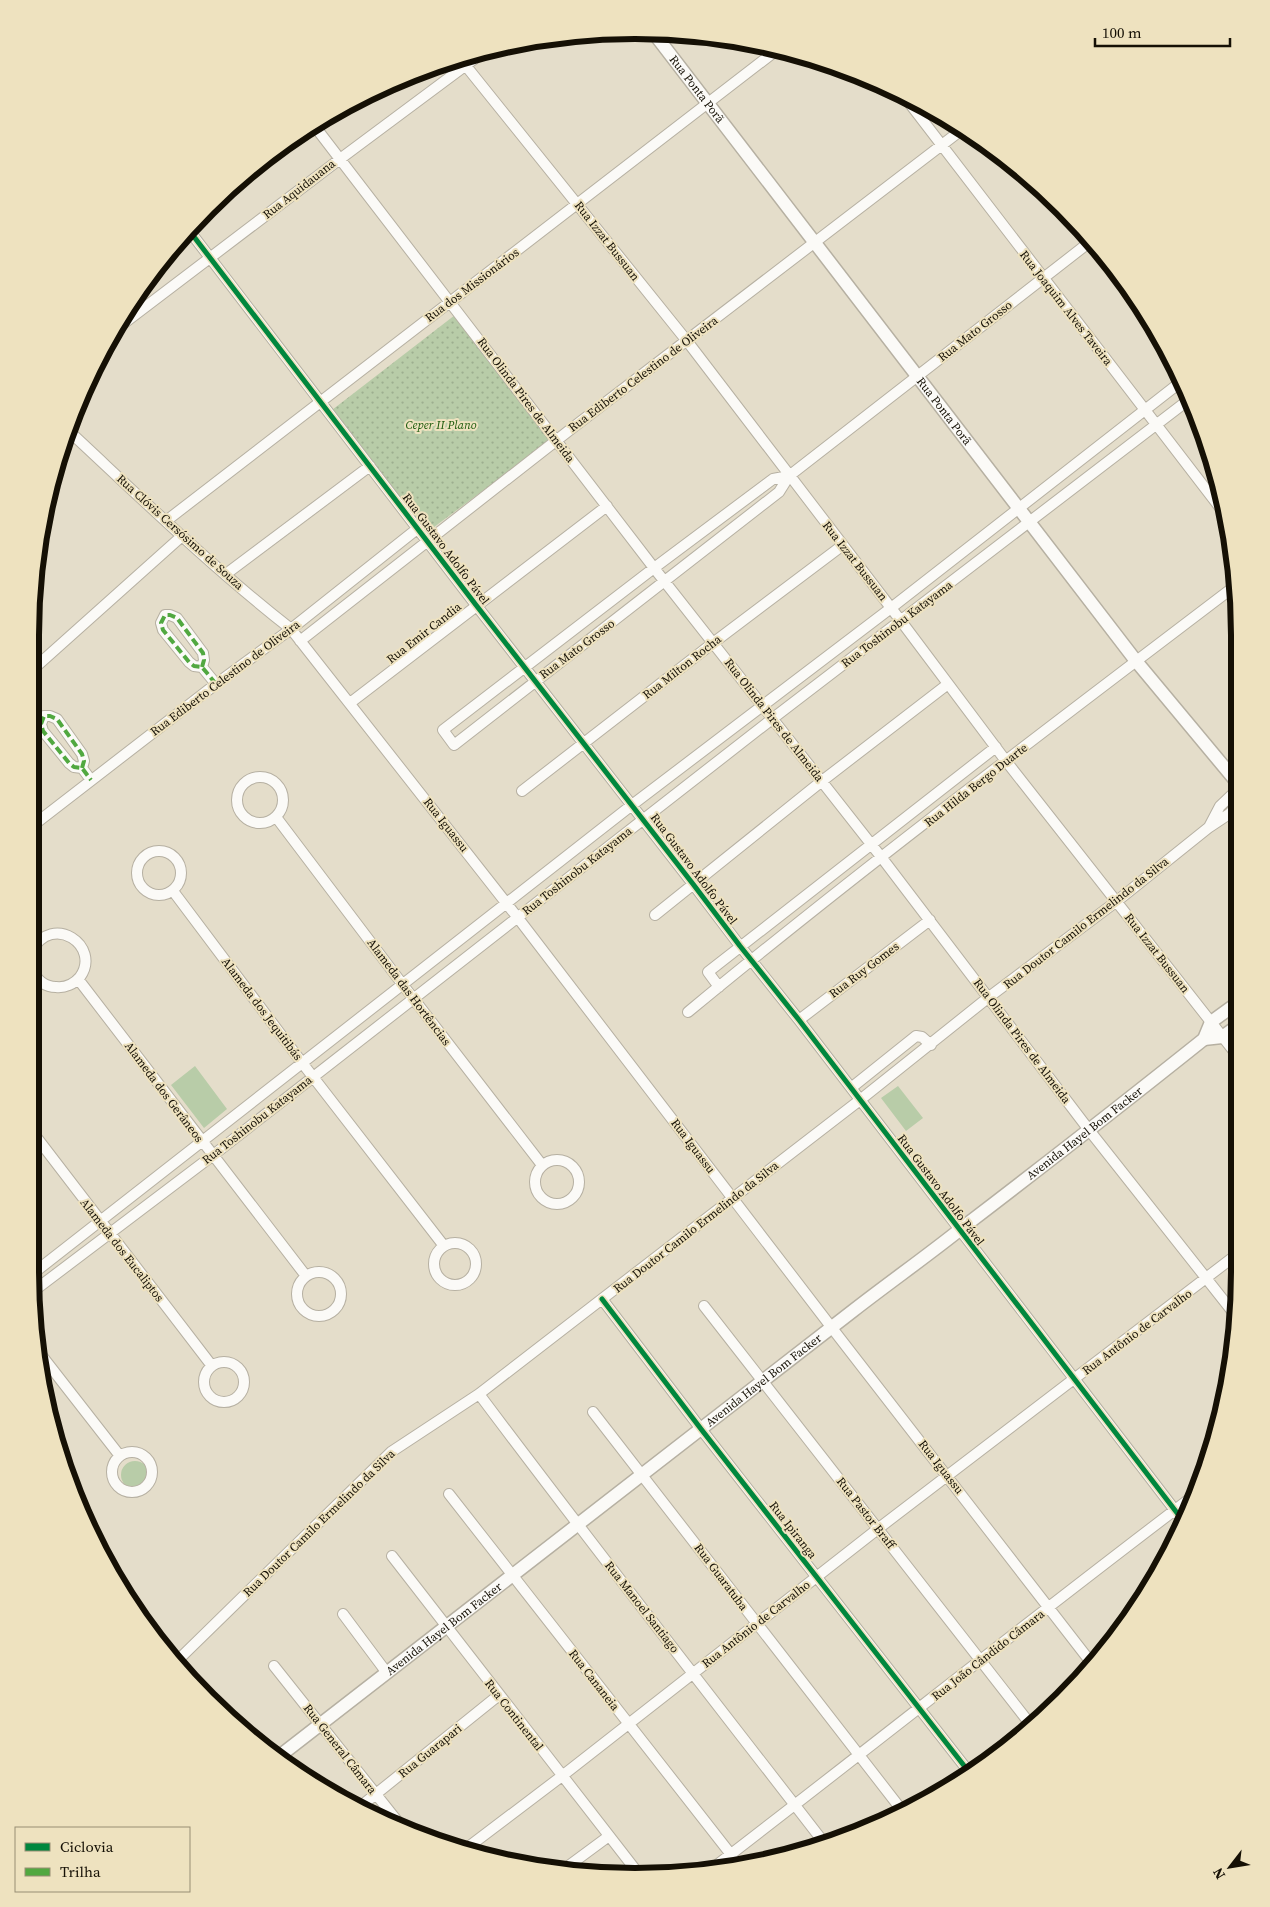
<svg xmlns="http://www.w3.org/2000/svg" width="1270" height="1907" font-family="'Source Serif 4',serif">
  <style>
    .grass { fill: #b8cca8 }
    .park { fill: url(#park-dots) }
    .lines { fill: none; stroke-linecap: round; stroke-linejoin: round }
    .minor-casing { stroke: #b6b0a2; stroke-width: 12 }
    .tertiary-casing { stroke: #b6b0a2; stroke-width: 15 }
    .minor { stroke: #fbfaf7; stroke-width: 10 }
    .tertiary { stroke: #fbfaf7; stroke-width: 12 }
    .quiet { stroke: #51a840; stroke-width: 4; stroke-dasharray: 8 4; stroke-linecap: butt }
    .cycleway-casing { stroke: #eee2bf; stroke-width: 8 }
    .cycleway { stroke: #00873e; stroke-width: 5 }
    .labels { text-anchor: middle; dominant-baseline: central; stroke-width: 4; stroke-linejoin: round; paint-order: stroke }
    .street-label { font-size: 12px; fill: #151005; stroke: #eee2bf }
    .park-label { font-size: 12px; font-style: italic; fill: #1c5a0c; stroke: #eee2bf }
    .rim { fill: none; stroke: #151005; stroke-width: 6 }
  </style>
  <defs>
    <pattern id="park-dots" width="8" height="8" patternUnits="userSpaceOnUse" patternTransform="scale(1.25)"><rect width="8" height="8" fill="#b8cca8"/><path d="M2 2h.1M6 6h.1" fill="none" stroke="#9dae8f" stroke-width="1.8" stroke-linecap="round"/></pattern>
  </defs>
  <rect width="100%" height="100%" fill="#e4ddca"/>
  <!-- grass -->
  <path class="grass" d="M195,1066L227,1109L204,1128L171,1085Z
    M898,1086L923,1118L906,1131L881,1098Z
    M121 1475a14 14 0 1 1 28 0a14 14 0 1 1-28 0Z"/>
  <!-- park -->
  <path class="park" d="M455,315L551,440L426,533L332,410Z"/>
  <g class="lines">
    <defs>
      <path id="minor" d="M466,66L687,341L901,621L1006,761L1240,1059
        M904,96L1228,518
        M313,124L654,568L882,858L1089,1130L1236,1316
        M188,229L476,605L693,884L740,946L799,1020L1184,1522
        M115,330L340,159L485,51
        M70,432C142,499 214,569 291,629L518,918L832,1328L1093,1665
        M789,476L773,479L654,568L443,730L454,745L779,492L789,476L1091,241
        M166,521L778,49
        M226,574L370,466
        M300,641L571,429L964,128
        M202,667L204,660L203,653L177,618L170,615H165L161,623L163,630L189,662L194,666L202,667L216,684
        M30,672L182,536
        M350,703L607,506
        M82,768L84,761L82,754L57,719L50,716H44L41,724L43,731L69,763L74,767L82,768L91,780
        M237 800a23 23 0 1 1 46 0a23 23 0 1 1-46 0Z
        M522,791L713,643L843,545
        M276,817L403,985L542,1165
        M31,827L216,684L291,629L417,529
        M1209,827L1220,806L1240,787
        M137 873a22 22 0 1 1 44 0a22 22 0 1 1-44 0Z
        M173,891L303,1064L444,1246
        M655,915L822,781L948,684
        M32,951C52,912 102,946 80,977C74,984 65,988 56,987C45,987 37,980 32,970
        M78,979L306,1276
        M719,987L708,972L996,747
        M688,1012C866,865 1051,726 1235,586
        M799,1020L930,920
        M851,1088L916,1036L922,1037L931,1045
        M34,1134L212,1366
        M535 1182a22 22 0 1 1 44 0a22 22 0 1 1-44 0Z
        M434 1264a21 21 0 1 1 42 0a21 21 0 1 1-42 0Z
        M297 1294a22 22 0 1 1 44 0a22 22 0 1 1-44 0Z
        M35,1272L632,805L891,608L1182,381
        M35,1290L212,1156L772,719L1191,398
        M602,1299L701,1429L969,1772
        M704,1306L1027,1720
        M35,1347L120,1456
        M204 1382a20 20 0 1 1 40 0a20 20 0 1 1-40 0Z
        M479,1394C592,1545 709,1694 825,1844
        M593,1412L904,1813
        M112 1472a20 20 0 1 1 40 0a20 20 0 1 1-40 0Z
        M449,1494L740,1866
        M392,1556L638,1873
        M343,1614L387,1673
        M176,1662L391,1452L479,1394L602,1299L860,1100L989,997L1117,901L1208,828L1229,814L1240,803
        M274,1666L406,1832
        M361,1806L499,1695
        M463,1851L562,1776L879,1528L1240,1252
        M713,1868C873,1745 1031,1619 1192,1497
        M563,1870L609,1836"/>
      <g id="tertiary">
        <path id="s1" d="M653,32L1136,661L1240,786"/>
        <path d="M1204,1039L1222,1037L1240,1024"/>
        <path id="s2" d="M277,1758C470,1609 662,1459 854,1310C890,1282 927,1256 962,1228C1043,1166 1124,1103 1204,1039L1211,1022L1240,1001"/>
      </g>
    </defs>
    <!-- minor casing -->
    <use href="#minor" class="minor-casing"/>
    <!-- tertiary casing -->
    <use href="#tertiary" class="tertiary-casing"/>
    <!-- minor -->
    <use href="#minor" class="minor"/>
    <!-- tertiary -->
    <use href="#tertiary" class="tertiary"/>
    <!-- quiet -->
    <path class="quiet" d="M202,667L204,660L203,653L177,618L170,615H165L161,623L163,630L189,662L194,666L202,667L216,684
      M82,768L84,761L82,754L57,719L50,716H44L41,724L43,731L69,763L74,767L82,768L91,780"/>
    <defs>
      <path id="cycleway" d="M188,229L476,605L693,884L740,946L799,1020L1184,1522
        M602,1299L701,1429L969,1772"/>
    </defs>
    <!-- cycleway casing -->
    <use href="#cycleway" class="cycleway-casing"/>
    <!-- cycleway -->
    <use href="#cycleway" class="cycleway"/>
  </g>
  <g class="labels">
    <!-- street labels -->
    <g class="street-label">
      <text stroke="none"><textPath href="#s1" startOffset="72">Rua Ponta Porã</textPath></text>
      <text transform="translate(299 189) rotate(-38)">Rua Aquidauana</text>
      <text transform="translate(607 241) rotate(52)">Rua Izzat Bussuan</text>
      <text transform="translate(472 285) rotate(-37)">Rua dos Missionários</text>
      <text transform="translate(1066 308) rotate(52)">Rua Joaquim Alves Taveira</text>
      <text transform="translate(975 331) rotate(-38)">Rua Mato Grosso</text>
      <text transform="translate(643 374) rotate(-37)">Rua Ediberto Celestino de Oliveira</text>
      <text transform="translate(526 400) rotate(53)">Rua Olinda Pires de Almeida</text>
      <text stroke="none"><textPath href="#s1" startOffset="478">Rua Ponta Porã</textPath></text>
      <text transform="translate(180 532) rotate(42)">Rua Clóvis Cersósimo de Souza</text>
      <text transform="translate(446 549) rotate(53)">Rua Gustavo Adolfo Pável</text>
      <text transform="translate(855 561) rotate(52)">Rua Izzat Bussuan</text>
      <text transform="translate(897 624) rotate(-37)">Rua Toshinobu Katayama</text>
      <text transform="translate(424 633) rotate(-38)">Rua Emir Candia</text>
      <text transform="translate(577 649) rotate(-37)">Rua Mato Grosso</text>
      <text transform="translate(682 667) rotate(-38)">Rua Milton Rocha</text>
      <text transform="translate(225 678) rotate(-37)">Rua Ediberto Celestino de Oliveira</text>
      <text transform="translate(774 720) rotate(52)">Rua Olinda Pires de Almeida</text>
      <text transform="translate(976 785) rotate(-38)">Rua Hilda Bergo Duarte</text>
      <text transform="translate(446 825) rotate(52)">Rua Iguassu</text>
      <text transform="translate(694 869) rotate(53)">Rua Gustavo Adolfo Pável</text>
      <text transform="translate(577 871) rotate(-38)">Rua Toshinobu Katayama</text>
      <text transform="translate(1086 923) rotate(-38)">Rua Doutor Camilo Ermelindo da Silva</text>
      <text transform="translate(1157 953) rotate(52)">Rua Izzat Bussuan</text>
      <text transform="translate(864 970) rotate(-37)">Rua Ruy Gomes</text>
      <text transform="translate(409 992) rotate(53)">Alameda das Hortências</text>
      <text transform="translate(262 1009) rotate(53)">Alameda dos Jequitibás</text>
      <text transform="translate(1022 1041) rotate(53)">Rua Olinda Pires de Almeida</text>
      <text transform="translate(164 1092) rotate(53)">Alameda dos Gerâneos</text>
      <text transform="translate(257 1120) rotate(-38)">Rua Toshinobu Katayama</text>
      <text stroke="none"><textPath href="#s2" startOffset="1021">Avenida Hayel Bom Facker</textPath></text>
      <text transform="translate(693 1146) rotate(53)">Rua Iguassu</text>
      <text transform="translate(941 1190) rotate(53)">Rua Gustavo Adolfo Pável</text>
      <text transform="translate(696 1227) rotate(-38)">Rua Doutor Camilo Ermelindo da Silva</text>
      <text transform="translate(122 1250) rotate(52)">Alameda dos Eucaliptos</text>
      <text transform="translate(1137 1332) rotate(-37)">Rua Antônio de Carvalho</text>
      <text stroke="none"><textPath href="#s2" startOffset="616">Avenida Hayel Bom Facker</textPath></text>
      <text transform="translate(941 1467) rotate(52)">Rua Iguassu</text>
      <text transform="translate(866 1513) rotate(52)">Rua Pastor Braff</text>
      <text transform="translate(319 1523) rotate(-44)">Rua Doutor Camilo Ermelindo da Silva</text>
      <text transform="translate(793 1530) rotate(52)">Rua Ipiranga</text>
      <text transform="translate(721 1577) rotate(53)">Rua Guaratuba</text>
      <text transform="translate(642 1607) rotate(52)">Rua Manoel Santiago</text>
      <text transform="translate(756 1624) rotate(-38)">Rua Antônio de Carvalho</text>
      <text stroke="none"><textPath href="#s2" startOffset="211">Avenida Hayel Bom Facker</textPath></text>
      <text transform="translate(988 1655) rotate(-38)">Rua João Cândido Câmara</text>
      <text transform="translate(594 1680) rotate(52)">Rua Cananeia</text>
      <text transform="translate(514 1715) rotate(52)">Rua Continental</text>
      <text transform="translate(340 1749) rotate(52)">Rua General Câmara</text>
      <text transform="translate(430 1751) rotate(-39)">Rua Guarapari</text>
    </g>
    <!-- park labels -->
    <g class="park-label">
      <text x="441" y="425">Ceper II Plano</text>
    </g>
  </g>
  <!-- crop -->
  <path d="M0 0H1270V1907H0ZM635 39H635A596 596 0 0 1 1231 635V1272A596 596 0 0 1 635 1868H635A596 596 0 0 1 39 1272V635A596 596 0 0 1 635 39Z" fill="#eee2bf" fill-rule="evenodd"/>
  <path class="rim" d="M635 39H635A596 596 0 0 1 1231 635V1272A596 596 0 0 1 635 1868H635A596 596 0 0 1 39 1272V635A596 596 0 0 1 635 39Z"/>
  <!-- legend -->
  <rect x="15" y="1827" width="175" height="65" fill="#eee2bf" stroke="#978e75"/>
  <rect x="25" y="1843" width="25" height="8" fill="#00873e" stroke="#978e75"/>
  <text x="60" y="1852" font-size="15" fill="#151005">Ciclovia</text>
  <rect x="25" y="1868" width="25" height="8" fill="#51a840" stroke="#978e75"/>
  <text x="60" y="1877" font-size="15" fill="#151005">Trilha</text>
  <!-- north arrow -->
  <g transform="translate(1230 1867) rotate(239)" stroke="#eee2bf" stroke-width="4" paint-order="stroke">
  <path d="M0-4L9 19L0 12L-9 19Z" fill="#151005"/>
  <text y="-8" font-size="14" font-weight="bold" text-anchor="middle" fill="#151005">N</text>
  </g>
  <!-- scale -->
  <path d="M1095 38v8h135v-8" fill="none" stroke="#151005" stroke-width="2.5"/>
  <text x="1102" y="38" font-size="15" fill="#151005" stroke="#eee2bf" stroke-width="4" paint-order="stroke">100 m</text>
</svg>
